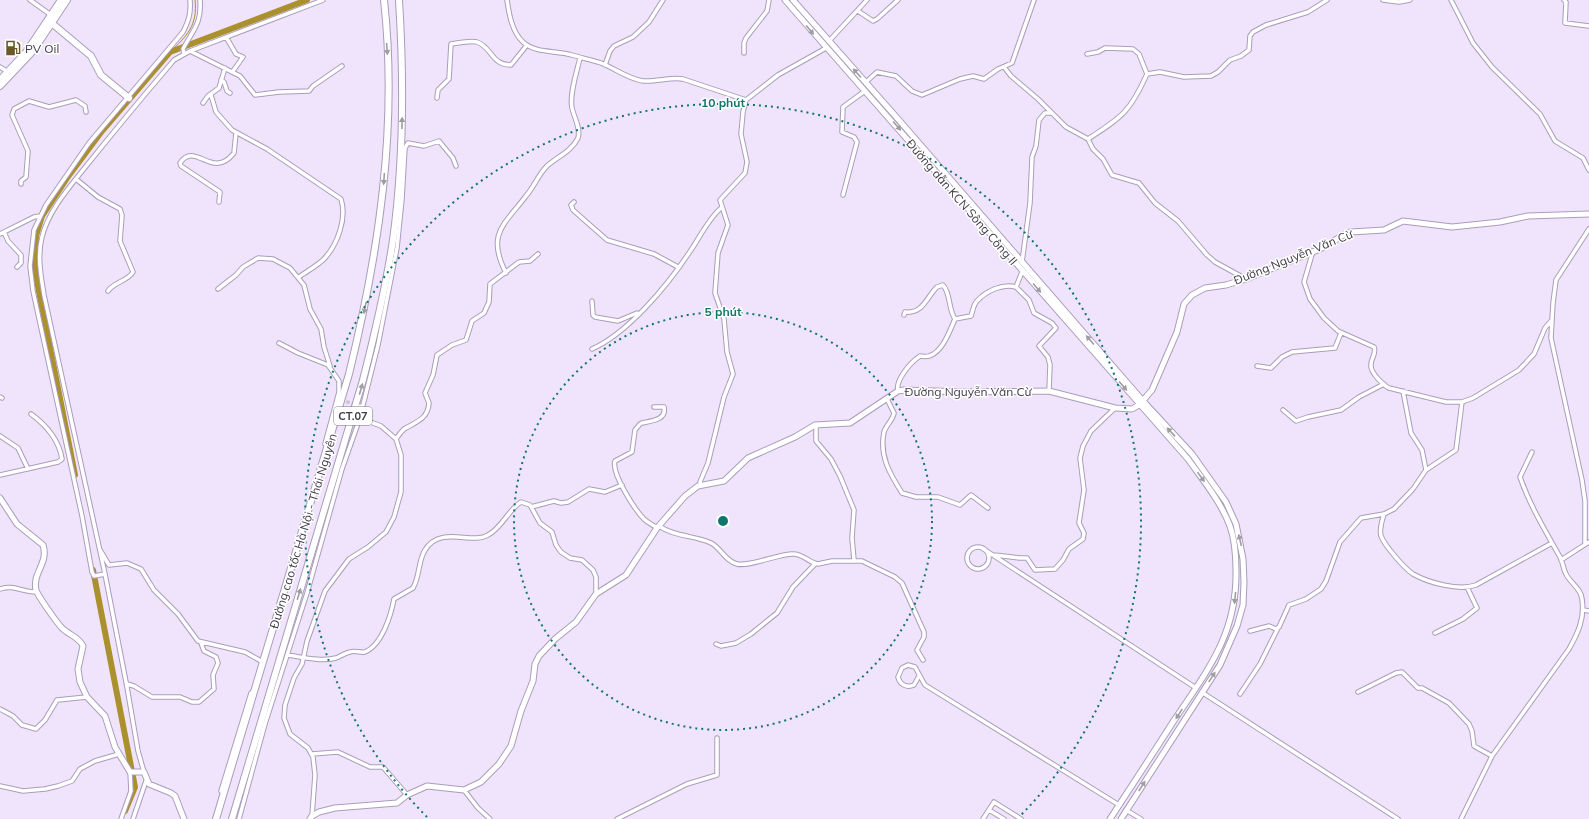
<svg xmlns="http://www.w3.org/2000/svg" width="1589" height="819" font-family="Mulish,sans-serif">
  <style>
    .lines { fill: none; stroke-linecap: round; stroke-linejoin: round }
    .stream { stroke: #ab902e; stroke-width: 1 }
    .river { stroke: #ab902e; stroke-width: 6 }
    .street-tunnel { stroke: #cdc2d8; stroke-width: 3.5; stroke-dasharray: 3.5 2; stroke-linecap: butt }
    .street-casing { stroke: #aa9dba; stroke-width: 5.5 }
    .secondary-casing { stroke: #aa9dba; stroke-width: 7 }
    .highway-casing { stroke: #aa9dba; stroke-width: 8 }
    .street { stroke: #fff; stroke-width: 3.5 }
    .secondary { stroke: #fff; stroke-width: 5 }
    .highway { stroke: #fff; stroke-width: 6 }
    .oneway { fill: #9f9ca2 }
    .ring { fill: none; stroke: #0f766e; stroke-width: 2; stroke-dasharray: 2 4 }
    .labels { text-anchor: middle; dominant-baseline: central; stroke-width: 3; stroke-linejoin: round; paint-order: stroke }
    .shield { fill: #fff; stroke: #79757e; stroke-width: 1 }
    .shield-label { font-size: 11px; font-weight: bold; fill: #3f3a46 }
    .poi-label { font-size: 12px; fill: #3f3a46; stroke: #fff; text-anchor: start }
    .street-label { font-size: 12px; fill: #3f3a46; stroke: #fff }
    .centre { fill: #0f766e; stroke: #fff; stroke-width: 2 }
    .ring-label { font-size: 12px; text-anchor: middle; font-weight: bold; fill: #0f766e; stroke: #fff; stroke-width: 3; stroke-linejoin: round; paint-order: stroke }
  </style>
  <rect width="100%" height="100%" fill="#f0e4fd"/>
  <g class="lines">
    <!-- stream -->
    <path class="stream" d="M170,52C187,36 198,25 195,0"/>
    <!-- river -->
    <path class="river" d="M75,475L35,271L36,236L42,216L67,178L102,131L170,52L307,0
      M93,570L135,787L125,811"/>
    <!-- street-tunnel -->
    <path class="street-tunnel" d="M341,400L357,405"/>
    <defs>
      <path id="street" d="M30,0L51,15
        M323,0L190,51L240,76L255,95L279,92L309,91L313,86L342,66
        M507,0C509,14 512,32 523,42C536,54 556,50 572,55C582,58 592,60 601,63C616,69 628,79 643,81C657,82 670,77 683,79L746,100
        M1383,0L1399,2L1410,0
        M1451,0L1473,43L1492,67L1540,114L1555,141L1583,158L1589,170
        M1564,0L1566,2L1565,23L1589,26
        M858,11L873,21L877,19L898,0
        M226,37L236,54L243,57L233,71
        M829,41L867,0
        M184,53L183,49C193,30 202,23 200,0
        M744,53V43L746,38L767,11L769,0
        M1087,54L1098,52L1105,48L1133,49L1139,54L1147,74C1130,112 1122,117 1088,139
        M605,65L610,51L614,46L633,37L649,22L663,0
        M0,67L8,72
        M1004,67L1011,76L1038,99L1066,127L1088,139L1093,149L1103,159L1112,175L1139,183L1155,203L1178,221L1207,255L1215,262L1246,279
        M1147,74L1160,72L1184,77L1211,76L1218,72L1230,60L1241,56L1249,50L1250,36L1253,32L1266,25L1308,12L1327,0
        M221,80L224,82L227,91L230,93
        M866,82L877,72L896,76L912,91L922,95L960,79L973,76L984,79L998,69L1012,63L1034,0
        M211,95L216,112L232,130L267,149L341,199C347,218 338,244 324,259C317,266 307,271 299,277
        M437,98L438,90L449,79L451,44C458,43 471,40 477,42C492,47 491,65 511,65L527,45
        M203,103L208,96L219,88L225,68
        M76,179L98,197L120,209L122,215L120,241L133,272C128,281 114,282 108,291
        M21,184V181L26,177L28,151L12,115L14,109L29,101L49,107L76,100L85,106L86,112
        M843,195L857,142L854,137L842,132L843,107L865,91
        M219,202L220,192L181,166L180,163C195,140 212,181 234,153L236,133
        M574,202L571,205L573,210L607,240L654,254L678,267
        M4,232L8,241L21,255V263L17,267
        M0,234L34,217L40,216
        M1313,251L1304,282L1310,299L1324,318L1338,331L1374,347C1377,354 1370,359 1371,366C1371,373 1383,385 1389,388L1446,402H1462L1473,398L1519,370L1534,354L1545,328L1552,320
        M1022,262L1030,203L1032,157L1036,146L1039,120L1045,113H1052
        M506,273C486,234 504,225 526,196C534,187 538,175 547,166C557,157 572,151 578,138C581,129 574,117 572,108C569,95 577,71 580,58
        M1016,287L1029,300L1034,313L1052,323L1056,328L1039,346L1048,357L1050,365L1049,391
        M218,289L236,275L243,267L258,258L273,259L290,268L304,285L310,309L321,329L324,347L330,366
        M592,301L593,315L595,317L618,321L637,313
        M904,315L905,312C923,314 926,298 937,287L943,285C951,294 948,309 955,319
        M279,343L298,353L328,365L339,381V392L325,444
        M592,349C628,333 667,286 689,253C699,239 708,219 721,208
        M1257,366L1271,368L1282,357L1292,352L1335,348L1341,333
        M898,391C895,380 911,362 920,356C923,356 926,357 929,356C943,352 950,330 955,319L971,316C973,311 973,305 977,301C986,291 1003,283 1016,287L1022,272
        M1403,391L1411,433L1422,450L1426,470
        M0,397L2,398
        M887,399L894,413C893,420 886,425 884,432C879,456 890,474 902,493L916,497H938L960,505L971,495L988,508
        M362,409L378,345L397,248L402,199L405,148L408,143L424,146L439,141L453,158L456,166
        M1283,410L1296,421L1308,417L1341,410L1359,397L1384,384
        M642,423C651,421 667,420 664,407H654
        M640,424L635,430L632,452L615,461C611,473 635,510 644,519C648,523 653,525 657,528
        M816,425V441L831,459L840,476L854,510L852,538L854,560
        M0,436L18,448L28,469
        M396,439C398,436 401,432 404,429C416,422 428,419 429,403L425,393L433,375L437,355L452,345L466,340L472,321L484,313L489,302L490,284L519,262L530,261L538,254
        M0,475L58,462L62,459C59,440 46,425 31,414
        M701,485L700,482L708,463L724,397L733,374L727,352L724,319L715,293L718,253L728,225L720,200L745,173L747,162L741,134L743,112L746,100L778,75L826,48
        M531,507L554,501L561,503L568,502L589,489L605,492L622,485
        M1384,514C1382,521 1379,529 1381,536C1385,546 1404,568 1413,574C1429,583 1459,591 1476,585L1552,543
        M659,526C675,537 694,535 711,543C721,548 725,561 737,564C749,567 778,554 793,554C804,554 809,563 818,564L832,561H862L895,577L902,583L924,632V637L917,650L923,660
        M1585,544V501L1582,480L1551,338L1553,303L1556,280L1589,229
        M967 558a11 11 0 1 1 22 0a11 11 0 1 1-22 0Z
        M982,548L1196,688
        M100,550L109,565L127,563L141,569L154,590L178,614L198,641L245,652L261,661
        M992,555C1004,555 1015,559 1027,558L1035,570L1055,569L1063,560L1069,549L1083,539L1084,533L1079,523L1084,490L1080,458L1083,446L1091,431L1115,408
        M1561,560L1589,542
        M105,574L94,576L92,572L82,516L33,291L30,266L34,230L46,205L89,143L183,32C189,20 191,13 190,0
        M0,589C16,584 22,593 37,592
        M1583,610L1589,611
        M1250,631L1269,626L1276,629L1279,627L1289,605L1306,599L1321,589L1326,581L1340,542L1361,518L1384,514L1394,509L1413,489L1426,470L1456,450L1462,402
        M1435,633L1463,619L1477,608L1467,587
        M716,644L721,646L736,643L751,634L777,613L793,587L815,564
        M287,655C302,657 321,662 336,658C341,656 345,653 350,652C355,650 360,653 365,652C382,645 391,615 394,599L413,588C420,576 418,561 425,550C440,525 472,545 488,535C502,528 508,510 521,502L530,505L540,523L552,532L556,545L561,552L570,558L582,560L593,570L596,577V594
        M919,676L914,685C907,688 900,685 898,677L902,668L908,665L915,667L925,685L1119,805
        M127,684L134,686L152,697H180L192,702H199L214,689L213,675L218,663L216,657L204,651L201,643
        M1358,692L1396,673L1402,672L1418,688H1422L1449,703L1469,724L1472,731L1474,746L1492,756
        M1203,693L1398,819
        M1240,694L1260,664L1278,628
        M0,709L13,716L22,725L36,729L45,720L57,700L87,697
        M312,754L338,752L370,767H383L407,795
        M144,772L138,751L127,687L105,574L44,295C41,276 37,256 42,237C48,212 67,190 83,170C111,135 139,101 169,66L174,60L190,51
        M0,786L23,791L45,789L58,786L72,781L80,769L95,761L119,754
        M464,790L478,808L490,819
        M221,791L251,693
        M989,810L1004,819
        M1126,810L1141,819
        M312,816L315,775L313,757L308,748L290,734L284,718L285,705L294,678L302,664L307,641L325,591L349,559L368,547L386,532L394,517L401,492V455L396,439L381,426L360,418
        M121,819L131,791L130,772
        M133,819L146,781
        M239,819L265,724L307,593L342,469L361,415L362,409L360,406
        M617,819L687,784L717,775V738
        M983,819L994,802L1021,819
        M1461,819L1492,756L1569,649C1578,633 1585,618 1582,599C1581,588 1570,583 1566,574C1563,569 1563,562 1560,557C1545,530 1530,506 1520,477L1532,452"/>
      <path id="secondary" d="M785,0L1188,459C1203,480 1221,502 1230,526C1235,540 1236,556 1236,571C1237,635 1207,671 1173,722C1152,755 1131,787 1110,819
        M793,0L898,119L1143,401L1192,454L1226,502L1236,524L1243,559L1244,582L1243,605L1237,626L1220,665L1121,819
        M0,498L17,524L43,545C49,563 32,573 36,590C38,596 57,623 62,628C69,635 79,637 83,646L78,669L80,682L87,697L105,716L115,747L130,772H144L149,784L171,793L175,796L184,819
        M310,819L312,816L319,812L335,808L397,803L407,795L427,786L464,790L481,782L499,764L511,746L521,711L533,681L535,664L539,656L555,639L576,622L596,594L626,575L657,528L685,496L698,486L724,481L748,458L795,437L815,425L850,423L898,391L904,390L964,392L1049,391L1115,408L1132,409L1139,405L1152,390L1177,332L1184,304L1192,295L1205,288L1226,285L1246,279L1320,249L1345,234L1351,232L1384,230L1403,221L1452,227L1500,222L1528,216L1589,214"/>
      <path id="highway" d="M48,20L91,56L101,75L129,98
        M0,80L27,51L61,0
        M0,86L33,51L67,0
        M216,819L349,374C379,252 398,126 384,0
        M232,819L363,380C375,333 386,287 393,240C404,160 404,80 399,0"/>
    </defs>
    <!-- street casing -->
    <use href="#street" class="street-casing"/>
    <!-- secondary casing -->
    <use href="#secondary" class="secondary-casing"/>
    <!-- highway casing -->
    <use href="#highway" class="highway-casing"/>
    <!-- street -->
    <use href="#street" class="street"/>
    <!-- secondary -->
    <use href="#secondary" class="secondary"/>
    <!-- highway -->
    <use href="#highway" class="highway"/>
  </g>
  <!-- one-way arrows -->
  <defs><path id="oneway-solid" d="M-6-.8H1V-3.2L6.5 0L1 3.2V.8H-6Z"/></defs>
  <g class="oneway">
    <use href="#oneway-solid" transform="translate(810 30) rotate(50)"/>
    <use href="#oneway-solid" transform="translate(387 49) rotate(86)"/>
    <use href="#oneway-solid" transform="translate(857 73) rotate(-132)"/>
    <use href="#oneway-solid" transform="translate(402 123) rotate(-89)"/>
    <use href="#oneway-solid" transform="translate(897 126) rotate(49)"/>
    <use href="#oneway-solid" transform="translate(384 179) rotate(94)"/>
    <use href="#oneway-solid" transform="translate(1037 288) rotate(49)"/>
    <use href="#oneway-solid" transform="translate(365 308) rotate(101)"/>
    <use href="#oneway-solid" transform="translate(1090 340) rotate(-131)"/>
    <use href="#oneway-solid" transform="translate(1123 386) rotate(49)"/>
    <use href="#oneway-solid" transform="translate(361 389) rotate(-74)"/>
    <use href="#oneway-solid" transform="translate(1171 432) rotate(-133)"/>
    <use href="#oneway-solid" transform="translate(1201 477) rotate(54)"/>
    <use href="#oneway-solid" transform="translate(1240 540) rotate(-103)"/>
    <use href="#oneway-solid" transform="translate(299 594) rotate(-73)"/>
    <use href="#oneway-solid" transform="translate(1235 598) rotate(96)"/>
    <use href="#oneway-solid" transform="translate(1212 677) rotate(-57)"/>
    <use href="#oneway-solid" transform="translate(1179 714) rotate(123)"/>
    <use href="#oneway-solid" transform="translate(1142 786) rotate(-57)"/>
  </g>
  <!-- distance rings -->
  <g class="ring">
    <circle cx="723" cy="521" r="209"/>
    <path d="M427 817A418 418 0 1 1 1019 817"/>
  </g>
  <!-- icons -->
  <defs>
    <symbol id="fuel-bare" viewBox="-9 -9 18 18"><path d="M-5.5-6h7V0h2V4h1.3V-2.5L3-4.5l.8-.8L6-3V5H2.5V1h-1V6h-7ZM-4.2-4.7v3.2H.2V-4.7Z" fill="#685927" stroke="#fff" stroke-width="2.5" paint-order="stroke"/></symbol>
  </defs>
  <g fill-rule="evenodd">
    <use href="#fuel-bare" x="2" y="37" width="22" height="22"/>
  </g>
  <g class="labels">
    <!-- shield labels -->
    <rect class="shield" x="334" y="407" width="38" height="18" rx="3"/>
    <g class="shield-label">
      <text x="353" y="416">CT.07</text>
    </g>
    <!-- poi labels -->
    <g class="poi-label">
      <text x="25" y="48">PV Oil</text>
    </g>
    <!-- street labels -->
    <g class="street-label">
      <text transform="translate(962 202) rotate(49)">Đường dẫn KCN Sông Công II</text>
      <text transform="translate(1293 257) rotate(-22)">Đường Nguyễn Văn Cừ</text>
      <text x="968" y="391">Đường Nguyễn Văn Cừ</text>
      <text transform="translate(303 531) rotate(-73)">Đường cao tốc Hà Nội - Thái Nguyên</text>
    </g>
  </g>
  <circle cx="723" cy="521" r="6" class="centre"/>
  <g class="ring-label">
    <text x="723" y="107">10 phút</text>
    <text x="723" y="316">5 phút</text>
  </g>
</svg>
